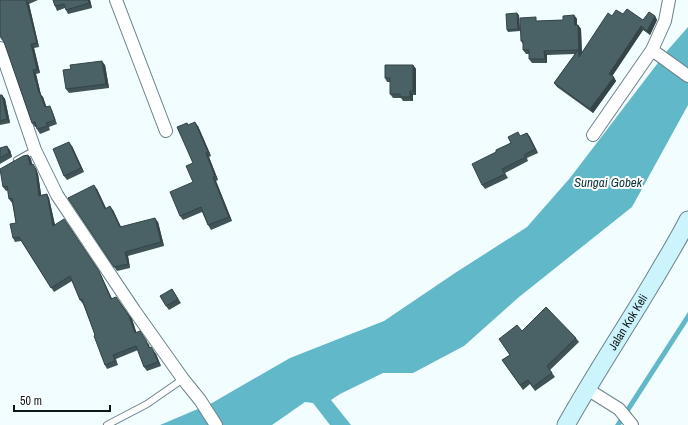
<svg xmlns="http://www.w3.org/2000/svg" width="688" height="425" font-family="'Archivo Narrow',sans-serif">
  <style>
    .water { fill: #61b8c9 }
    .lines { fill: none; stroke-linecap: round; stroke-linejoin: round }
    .lane-casing { stroke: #6b8388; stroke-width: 8 }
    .street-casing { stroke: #6b8388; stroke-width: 14 }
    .secondary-casing { stroke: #6b8388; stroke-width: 19 }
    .lane { stroke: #fff; stroke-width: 6 }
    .street { stroke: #fff; stroke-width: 12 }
    .secondary { stroke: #ccf4fc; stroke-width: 17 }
    .wall { fill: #405357 }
    .shaded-wall { fill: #344447 }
    .building { fill: #4a6165; stroke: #344447 }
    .labels { text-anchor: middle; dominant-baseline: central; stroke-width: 4; stroke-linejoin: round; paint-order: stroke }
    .street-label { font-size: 12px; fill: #0d1618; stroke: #fff }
    .water-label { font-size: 13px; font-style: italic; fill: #0a353c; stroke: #fff }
  </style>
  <rect width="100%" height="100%" fill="#f2fdff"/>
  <!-- water -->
  <path class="water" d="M688,27V105L632,207L519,297L464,346L413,373H383L340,394L331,400L351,425H330L313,403L305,402L272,425H160L212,403L290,358L384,321L455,273L527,227L570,178L667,51Z
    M688,312V321L621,425H615Z"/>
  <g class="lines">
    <defs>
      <path id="lane" d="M17,160L35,150
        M107,425L147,404L183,379"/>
      <path id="street" d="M116,0L166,131
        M669,0L665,21L652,50L688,76
        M0,48L35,150L57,195L134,310L183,379L200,400L216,425
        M593,135L652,50
        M587,389L619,409L632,425"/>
      <g id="secondary">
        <path id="s1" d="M566,425C594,375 626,327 655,278C666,259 678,240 688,220"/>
      </g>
    </defs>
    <!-- lane casing -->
    <use href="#lane" class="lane-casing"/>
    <!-- street casing -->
    <use href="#street" class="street-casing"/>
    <!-- secondary casing -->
    <use href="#secondary" class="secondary-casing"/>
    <!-- lane -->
    <use href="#lane" class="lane"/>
    <!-- street -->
    <use href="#street" class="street"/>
    <!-- secondary -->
    <use href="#secondary" class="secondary"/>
  </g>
  <!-- wall -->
  <path class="wall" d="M0,0H38L29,4L39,47L34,48L40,73L36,74L41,95L43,97L46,107L52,110L57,124L49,127L50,130L40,134L37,129V127H35L32,123L5,43L1,38Z
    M53,0H90L92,8L68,14L65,8L57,11L55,6Z
    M623,14L643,20L655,16L657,20L650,35L643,30L612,76L616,81L593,113L557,87L554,83L575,54L547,55V63H532L529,59V54H526L523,50V44L521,41L539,21L563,20L574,15L577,19V25H578L581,29L582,53L612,16Z
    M519,15L520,31L508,32L507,30Z
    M105,65L109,88L69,93L66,89Z
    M413,65L416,69V95H413V101H403L401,98H393L390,94V82H387L385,78Z
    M0,95H2L5,99L10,123L0,125Z
    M187,123L188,125L198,126L211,156L209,157L218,180L216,181L232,221L211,230L208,225L202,212L183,220L180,216L193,182V163Z
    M527,133L530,137L538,153L527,158L528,161L505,173L508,178L485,189L482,185L496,152L521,136Z
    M72,146L84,172L67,180L64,176Z
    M0,148L10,150L12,157L0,164Z
    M28,155L31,159L32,165L36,168L38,174L41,195L47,194L49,198L55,225L101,275L112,299L132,319L136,332L149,344L150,348L156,354L161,366L147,371L144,367L138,350L116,359L118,365L107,369L105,365L95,335L83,304L80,300L72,281L54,292L21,241L15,242L13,238L16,223L12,202V203L9,199L8,190L6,191L3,187Z
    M97,189L106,208L113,210L121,227L158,222L164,246L128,256L130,268L117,271L68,198Z
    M172,289L181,303L169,310L166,306Z
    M522,331L576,338L579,342L550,370L555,377L535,391L530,384L523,390L502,360L510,355Z"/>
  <!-- shaded-wall -->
  <path class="shaded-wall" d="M26,0L29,4L39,47L37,43Z
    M88,0H90L92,8L89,3Z
    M517,13L519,15L520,31L518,29Z
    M574,15L577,19V29L575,25Z
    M655,16L657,20L650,35L647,31Z
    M578,25L581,29L582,61L579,57Z
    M641,26L643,30L611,78L609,74Z
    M31,44L34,48L40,73L37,69Z
    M544,51L547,55V63L545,59Z
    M102,61L105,65L109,88L106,84Z
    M413,65L416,69V95L413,91Z
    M33,70L36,74L41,95L43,97L48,111L45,107L39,93Z
    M614,77L616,81L593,113L590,109Z
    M410,91L413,95V101L410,97Z
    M2,95L5,99L10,123L7,119Z
    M195,122L198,126L211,156L208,152Z
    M527,133L530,137L538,153L535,149Z
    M69,142L72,146L84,172L81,168Z
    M7,146L10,150L12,157L9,153Z
    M206,153L209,157L218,180L215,176Z
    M28,155L31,159L33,169L30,165Z
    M33,164L38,174L42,200L39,196Z
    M213,177L216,181L232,221L229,217Z
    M94,185L97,189L108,213L105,209Z
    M47,194L49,198L56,230L53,226Z
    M110,206L113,210L123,231L120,227Z
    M155,218L158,222L164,246L161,242Z
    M64,219L101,275L114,303L111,299Z
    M125,252L128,256L130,268L128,264Z
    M116,297L132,319L138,337L135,333Z
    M153,350L156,354L161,366L158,362Z"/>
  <!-- building -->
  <path class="building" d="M0,0H26L37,43L31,44L37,69L33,70L39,93H40L45,107L50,106L55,120L46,123L48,126L37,129L35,122L32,123L4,42L1,38L0,34Z
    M53,0H88L89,3L66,10L64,4L55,6Z
    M627,9L643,20L649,12L655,16L647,31L641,26L609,74L614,77L590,109L554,83L578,50L544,51L545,59H529V50H523V41H521L520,18L536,17V21L563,20V16L574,15L575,25H578L579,57L608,13L612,16L616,10L623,14Z
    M517,13L518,29L507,30L506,14Z
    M102,61L106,84L66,89L63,70L71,69L70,65Z
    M385,65H413V91H410V97H400V94H390V78H385Z
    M0,95H2L7,119L0,121Z
    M195,122L208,152L206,153L215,176L213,177L229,217L208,225L201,207L180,216L170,192L193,182L186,166L193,163L177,127L187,123L188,125Z
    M518,132L520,136L527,133L535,149L524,155L526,157L502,169L505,174L482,185L472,164L496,152V150L511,143L508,137Z
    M69,142L81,168L64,176L53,149Z
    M7,146L9,153L0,158V148Z
    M28,155L30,165L33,164L36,170L39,196L47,194L53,226L64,219L99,271L111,299L116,297L129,316L135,333L140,331L146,340L149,348L151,347L153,350L158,362L144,367L136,346L113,355L115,361L105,365L94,336L95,335L82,299L80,300L70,276L51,288L19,237L13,238L10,224L16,223L12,198L9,199L7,186L3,187L0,169L23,156Z
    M94,185L105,209L110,206L120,227L155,218L161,242L125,252L128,264L114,267L68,198Z
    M172,289L178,299L166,306L160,296Z
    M546,307L576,338L547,366L552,373L533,387L528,380L520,385L502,360L510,355L499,339L517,325L522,331Z"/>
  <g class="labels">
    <!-- street labels -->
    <g class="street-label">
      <text stroke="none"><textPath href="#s1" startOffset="120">Jalan Kok Keli</textPath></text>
    </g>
    <!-- water labels -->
    <g class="water-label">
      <text x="608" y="182">Sungai Gobek</text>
    </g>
  </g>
  <!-- scale -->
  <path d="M14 405v6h96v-6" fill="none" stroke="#0d1618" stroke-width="2"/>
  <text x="20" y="405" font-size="12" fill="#0d1618" stroke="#ffffff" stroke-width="3" paint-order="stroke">50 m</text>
</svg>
